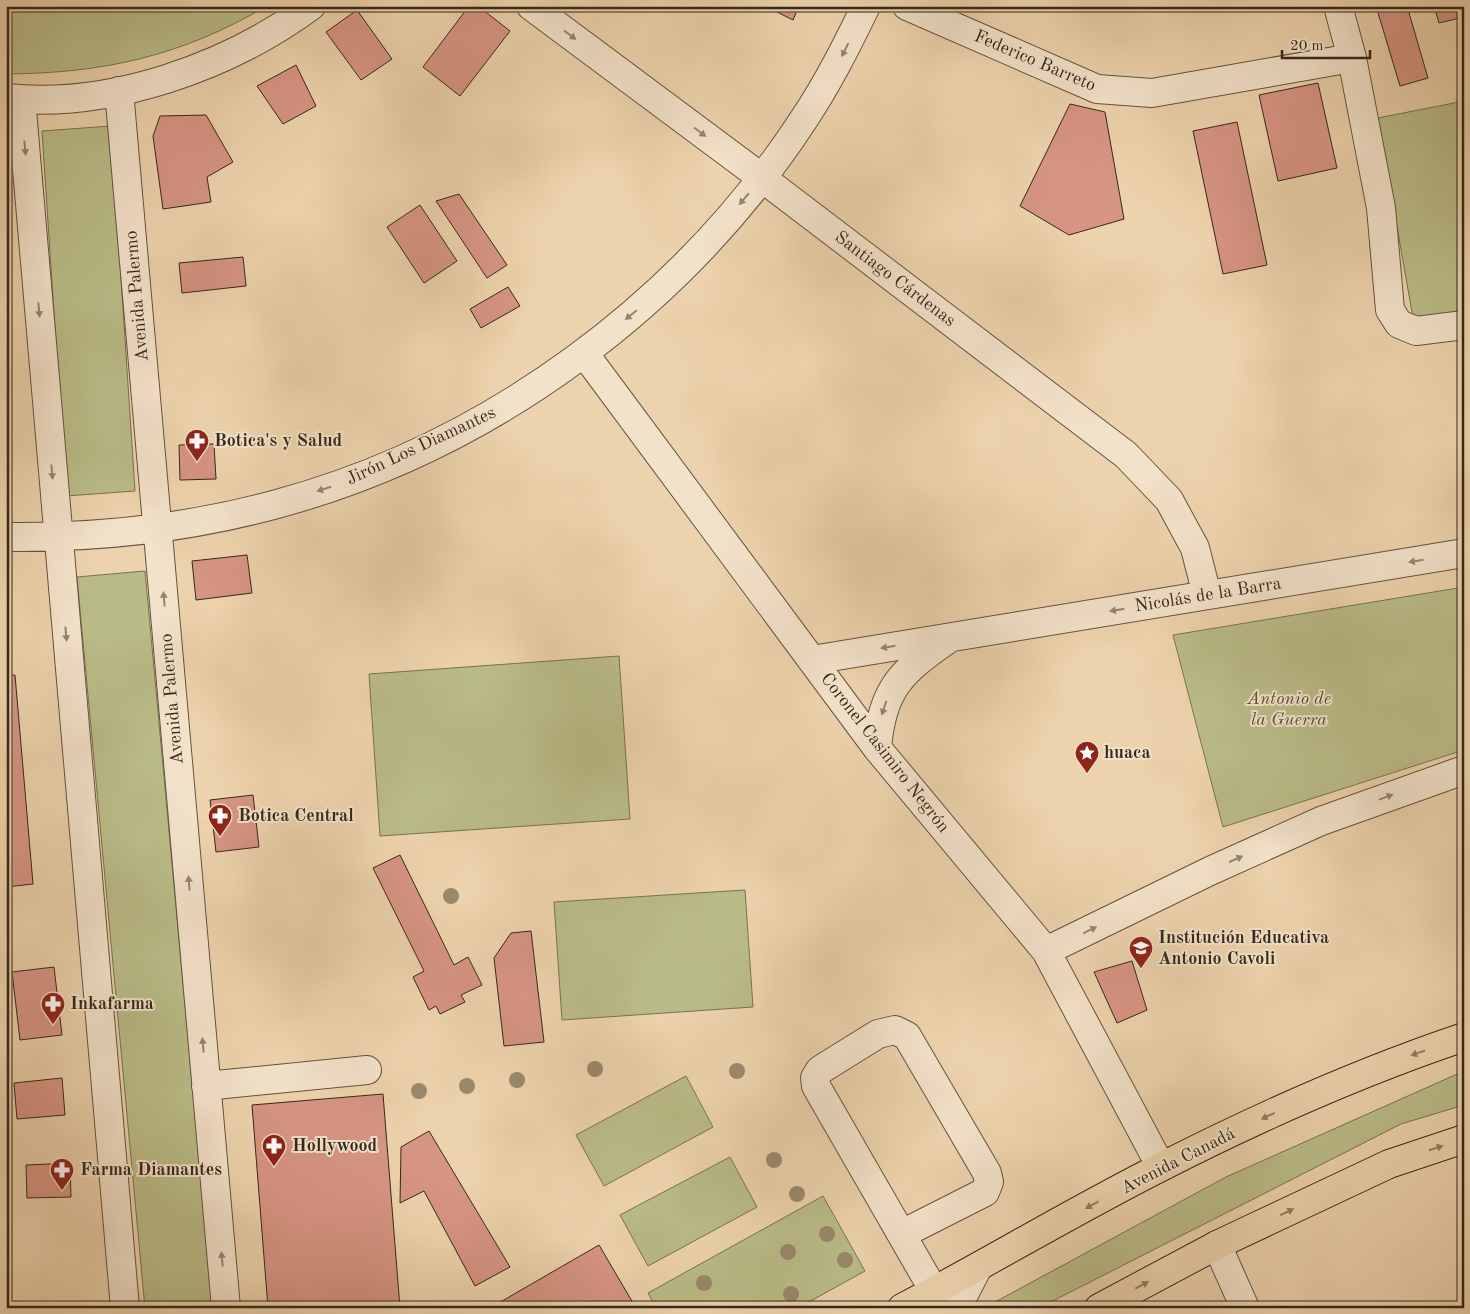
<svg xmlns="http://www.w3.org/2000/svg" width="1470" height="1314" font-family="'Old Standard TT',serif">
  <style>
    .green { fill: #babc88; stroke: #787252 }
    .building { fill: #d79584; stroke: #35281b }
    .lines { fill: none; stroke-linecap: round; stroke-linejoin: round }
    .minor-casing { stroke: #635340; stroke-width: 30 }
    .major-casing { stroke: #35281b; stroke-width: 30 }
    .minor { stroke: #f3e2ca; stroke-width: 28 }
    .major { stroke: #edd3ad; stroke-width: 28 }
    .tree { fill: #9a896c }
    .oneway { fill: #948572 }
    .oneway2 { fill: #917e64 }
    .labels { text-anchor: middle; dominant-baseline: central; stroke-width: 4; stroke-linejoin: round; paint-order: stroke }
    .street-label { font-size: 18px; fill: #35281b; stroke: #f3e2ca }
    .poi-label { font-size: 18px; font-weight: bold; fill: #35281b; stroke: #f3e2ca; text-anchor: start }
    .park-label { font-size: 18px; font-style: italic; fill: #564d36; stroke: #f3e2ca }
  </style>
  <rect width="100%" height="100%" fill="#edd3ad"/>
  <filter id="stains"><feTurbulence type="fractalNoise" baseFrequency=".004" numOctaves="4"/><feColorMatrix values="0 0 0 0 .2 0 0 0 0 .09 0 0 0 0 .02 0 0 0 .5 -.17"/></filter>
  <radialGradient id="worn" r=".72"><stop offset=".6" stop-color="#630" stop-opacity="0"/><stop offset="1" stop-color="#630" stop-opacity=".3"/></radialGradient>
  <!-- green -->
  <path class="green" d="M6,6H267C181,56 105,73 7,74Z
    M1464,101V311L1413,318L1378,118Z
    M111,126L135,491L66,496L42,131Z
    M145,571L213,1308H145L77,577Z
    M1464,587V750L1223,827L1173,635Z
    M619,656L630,819L380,836L369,674Z
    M745,890L753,1007L562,1020L554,902Z
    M1464,1071V1105L1401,1124L1039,1308H984L1226,1177Z
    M686,1076L713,1127L604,1186L576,1135Z
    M730,1157L757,1207L648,1266L620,1215Z
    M823,1196L865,1271L798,1308H656L648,1293Z"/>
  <!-- building -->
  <path class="building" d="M469,6H478L510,31L460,96L423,67Z
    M765,6H799L793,20Z
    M1376,6H1407L1428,78L1400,86Z
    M1434,6H1464V17L1439,23Z
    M357,10L392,59L361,80L326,32Z
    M296,65L316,106L283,124L257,86Z
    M1318,83L1337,168L1278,181L1259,95Z
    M1070,104L1105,112L1124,219L1069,235L1020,206Z
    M206,115L233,162L207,177L211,202L163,209L153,136L160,116Z
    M1237,122L1267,265L1223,274L1193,131Z
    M459,194L507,265L487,278L436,201Z
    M420,205L457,261L424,283L387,227Z
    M243,257L246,286L182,293L179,263Z
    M508,287L520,306L481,328L470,309Z
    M214,444L216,479L180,480L179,445Z
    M247,555L252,593L196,600L192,561Z
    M15,675L33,884L6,887V676Z
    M253,795L259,847L216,852L210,800Z
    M400,855L454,965L468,957L482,985L461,995L465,1002L440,1014L436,1006L429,1010L413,977L424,971L373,868Z
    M531,931L544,1042L504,1046L494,958L511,933Z
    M1132,961L1147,1010L1117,1023L1094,972Z
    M54,967L62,1035L20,1040L12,972Z
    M62,1078L65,1115L17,1119L14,1083Z
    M383,1094L400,1308H268L252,1105Z
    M429,1131L510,1267L475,1286L424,1191L400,1203L401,1147Z
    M70,1163L71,1197L27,1198L26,1165Z
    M599,1245L636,1308H490Z
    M86,1303L87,1308H37L36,1306Z"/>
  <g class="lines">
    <defs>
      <path id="minor" d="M531,6L762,178L1126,455L1169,500L1195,548L1207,595
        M907,6L1097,89L1152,93L1352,58
        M1338,6L1352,58L1381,208L1390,310L1399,324L1416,331L1464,325
        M119,91L226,1308
        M6,98C110,109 228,67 311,6
        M21,99L125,1308
        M584,353L877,748L1046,951L1161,1167
        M6,537C98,538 189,528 277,504C491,446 683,304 804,119C828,83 847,45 866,6
        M812,660L1464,553
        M877,748C882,689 901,672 947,640
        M1046,951L1210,871L1321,821L1464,770
        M206,1086L367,1070
        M902,1234L985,1192L989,1182L987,1173L907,1036L895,1030L878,1034L820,1070L815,1078L816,1086L934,1291
        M1217,1245L1245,1308
        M957,1308L978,1267"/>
      <path id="major" d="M902,1308C989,1262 1074,1211 1161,1167C1259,1117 1360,1072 1464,1037
        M1099,1308L1217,1245L1389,1164L1464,1139"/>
    </defs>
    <!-- minor casing -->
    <use href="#minor" class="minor-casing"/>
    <!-- major casing -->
    <use href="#major" class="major-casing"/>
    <!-- minor -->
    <use href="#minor" class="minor"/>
    <!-- major -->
    <use href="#major" class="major"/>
  </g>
  <!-- trees -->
  <g class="tree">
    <circle cx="451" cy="896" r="8"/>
    <circle cx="595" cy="1069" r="8"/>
    <circle cx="737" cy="1071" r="8"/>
    <circle cx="517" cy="1080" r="8"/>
    <circle cx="467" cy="1086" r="8"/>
    <circle cx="419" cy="1091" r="8"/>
    <circle cx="774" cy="1160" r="8"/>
    <circle cx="797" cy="1194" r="8"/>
    <circle cx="827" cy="1234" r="8"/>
    <circle cx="788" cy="1252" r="8"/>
    <circle cx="845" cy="1260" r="8"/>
    <circle cx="704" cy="1283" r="8"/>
    <circle cx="791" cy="1294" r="8"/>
  </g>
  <!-- one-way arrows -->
  <defs><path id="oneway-solid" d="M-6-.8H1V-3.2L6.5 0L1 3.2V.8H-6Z" transform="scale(1.25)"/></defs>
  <g class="oneway">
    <use href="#oneway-solid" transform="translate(570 35) rotate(37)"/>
    <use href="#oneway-solid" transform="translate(845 50) rotate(117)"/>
    <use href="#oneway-solid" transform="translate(700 132) rotate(37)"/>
    <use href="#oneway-solid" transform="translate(25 148) rotate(85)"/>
    <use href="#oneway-solid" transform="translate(744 199) rotate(130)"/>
    <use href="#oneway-solid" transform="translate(39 310) rotate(85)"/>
    <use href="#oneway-solid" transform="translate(631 315) rotate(141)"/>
    <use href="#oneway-solid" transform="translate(52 472) rotate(85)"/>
    <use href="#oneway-solid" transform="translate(324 489) rotate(163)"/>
    <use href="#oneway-solid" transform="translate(1416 561) rotate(171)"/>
    <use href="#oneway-solid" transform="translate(164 599) rotate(-95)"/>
    <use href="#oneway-solid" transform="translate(1117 610) rotate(171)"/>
    <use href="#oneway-solid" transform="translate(66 634) rotate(85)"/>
    <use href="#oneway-solid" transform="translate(888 647) rotate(171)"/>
    <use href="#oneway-solid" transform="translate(884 708) rotate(108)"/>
    <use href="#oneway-solid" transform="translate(1386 797) rotate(-20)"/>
    <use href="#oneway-solid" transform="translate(1236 859) rotate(-24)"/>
    <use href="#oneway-solid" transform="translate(189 883) rotate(-95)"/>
    <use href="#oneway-solid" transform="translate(1090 930) rotate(-26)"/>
    <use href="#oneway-solid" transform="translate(203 1045) rotate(-95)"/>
    <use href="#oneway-solid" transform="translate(222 1259) rotate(-95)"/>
  </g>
  <g class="oneway2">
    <use href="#oneway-solid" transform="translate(1418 1053) rotate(161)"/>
    <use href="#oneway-solid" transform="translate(1268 1116) rotate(155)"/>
    <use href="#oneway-solid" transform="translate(1436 1148) rotate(-18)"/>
    <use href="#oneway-solid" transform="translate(1092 1205) rotate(151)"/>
    <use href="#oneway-solid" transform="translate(1287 1212) rotate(-25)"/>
    <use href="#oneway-solid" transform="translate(1142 1285) rotate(-28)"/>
  </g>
  <!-- icons -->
  <defs>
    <symbol id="pharmacy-pin" viewBox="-11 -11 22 30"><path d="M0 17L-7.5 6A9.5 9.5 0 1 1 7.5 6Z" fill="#8f2418" stroke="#f3e2ca"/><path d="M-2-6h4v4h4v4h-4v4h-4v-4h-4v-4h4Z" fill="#fff"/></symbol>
    <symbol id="sight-pin" viewBox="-11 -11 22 30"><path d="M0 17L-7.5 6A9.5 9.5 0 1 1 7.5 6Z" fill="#8f2418" stroke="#f3e2ca"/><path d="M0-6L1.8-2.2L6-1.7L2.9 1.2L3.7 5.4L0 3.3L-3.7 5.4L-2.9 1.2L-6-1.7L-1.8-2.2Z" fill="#fff"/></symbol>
    <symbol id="school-pin" viewBox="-11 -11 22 30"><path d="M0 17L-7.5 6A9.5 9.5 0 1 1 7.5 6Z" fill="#8f2418" stroke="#f3e2ca"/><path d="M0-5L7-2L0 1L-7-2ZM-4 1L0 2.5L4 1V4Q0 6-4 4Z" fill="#fff"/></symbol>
  </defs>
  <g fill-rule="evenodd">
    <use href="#pharmacy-pin" x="183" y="427" width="28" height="38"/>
    <use href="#sight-pin" x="1073" y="739" width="28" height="38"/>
    <use href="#pharmacy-pin" x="206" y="802" width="28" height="38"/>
    <use href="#school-pin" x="1127" y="934" width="28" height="38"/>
    <use href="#pharmacy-pin" x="39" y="990" width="28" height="38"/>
    <use href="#pharmacy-pin" x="260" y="1132" width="28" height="38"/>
    <use href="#pharmacy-pin" x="48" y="1156" width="28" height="38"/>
  </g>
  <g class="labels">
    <!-- street labels -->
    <g class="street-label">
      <text transform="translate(1035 61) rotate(23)">Federico Barreto</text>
      <text transform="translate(895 279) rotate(37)">Santiago Cárdenas</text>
      <text transform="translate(137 296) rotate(-95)">Avenida Palermo</text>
      <text transform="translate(421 446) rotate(-25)">Jirón Los Diamantes</text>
      <text transform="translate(1208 595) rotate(-9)">Nicolás de la Barra</text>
      <text transform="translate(172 699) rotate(-95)">Avenida Palermo</text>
      <text transform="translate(885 753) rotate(52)">Coronel Casimiro Negrón</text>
      <text transform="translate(1178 1161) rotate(-27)">Avenida Canadá</text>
    </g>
    <!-- poi labels -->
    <g class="poi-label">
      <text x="214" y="441">Botica's y Salud</text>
      <text x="1104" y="753">huaca</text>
      <text x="238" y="816">Botica Central</text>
      <text x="1158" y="938">Institución Educativa<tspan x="1158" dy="21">Antonio Cavoli</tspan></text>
      <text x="70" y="1004">Inkafarma</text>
      <text x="292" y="1146">Hollywood</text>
      <text x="80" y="1170">Farma Diamantes</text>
    </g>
    <!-- park labels -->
    <g class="park-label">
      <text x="1289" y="699">Antonio de<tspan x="1289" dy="21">la Guerra</tspan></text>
    </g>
  </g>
  <!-- margin -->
  <rect width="1470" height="1314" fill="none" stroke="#edd3ad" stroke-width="25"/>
  <rect x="8" y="8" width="1455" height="1299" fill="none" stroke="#35281b" stroke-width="2.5"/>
  <rect x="12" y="12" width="1445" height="1289" fill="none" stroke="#35281b"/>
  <!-- scale -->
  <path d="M1282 50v8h88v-8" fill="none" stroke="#35281b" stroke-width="2.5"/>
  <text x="1290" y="50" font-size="15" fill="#35281b" stroke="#f3e2ca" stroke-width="4" paint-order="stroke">20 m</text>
  <rect width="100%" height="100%" filter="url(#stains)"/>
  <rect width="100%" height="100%" fill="url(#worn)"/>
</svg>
